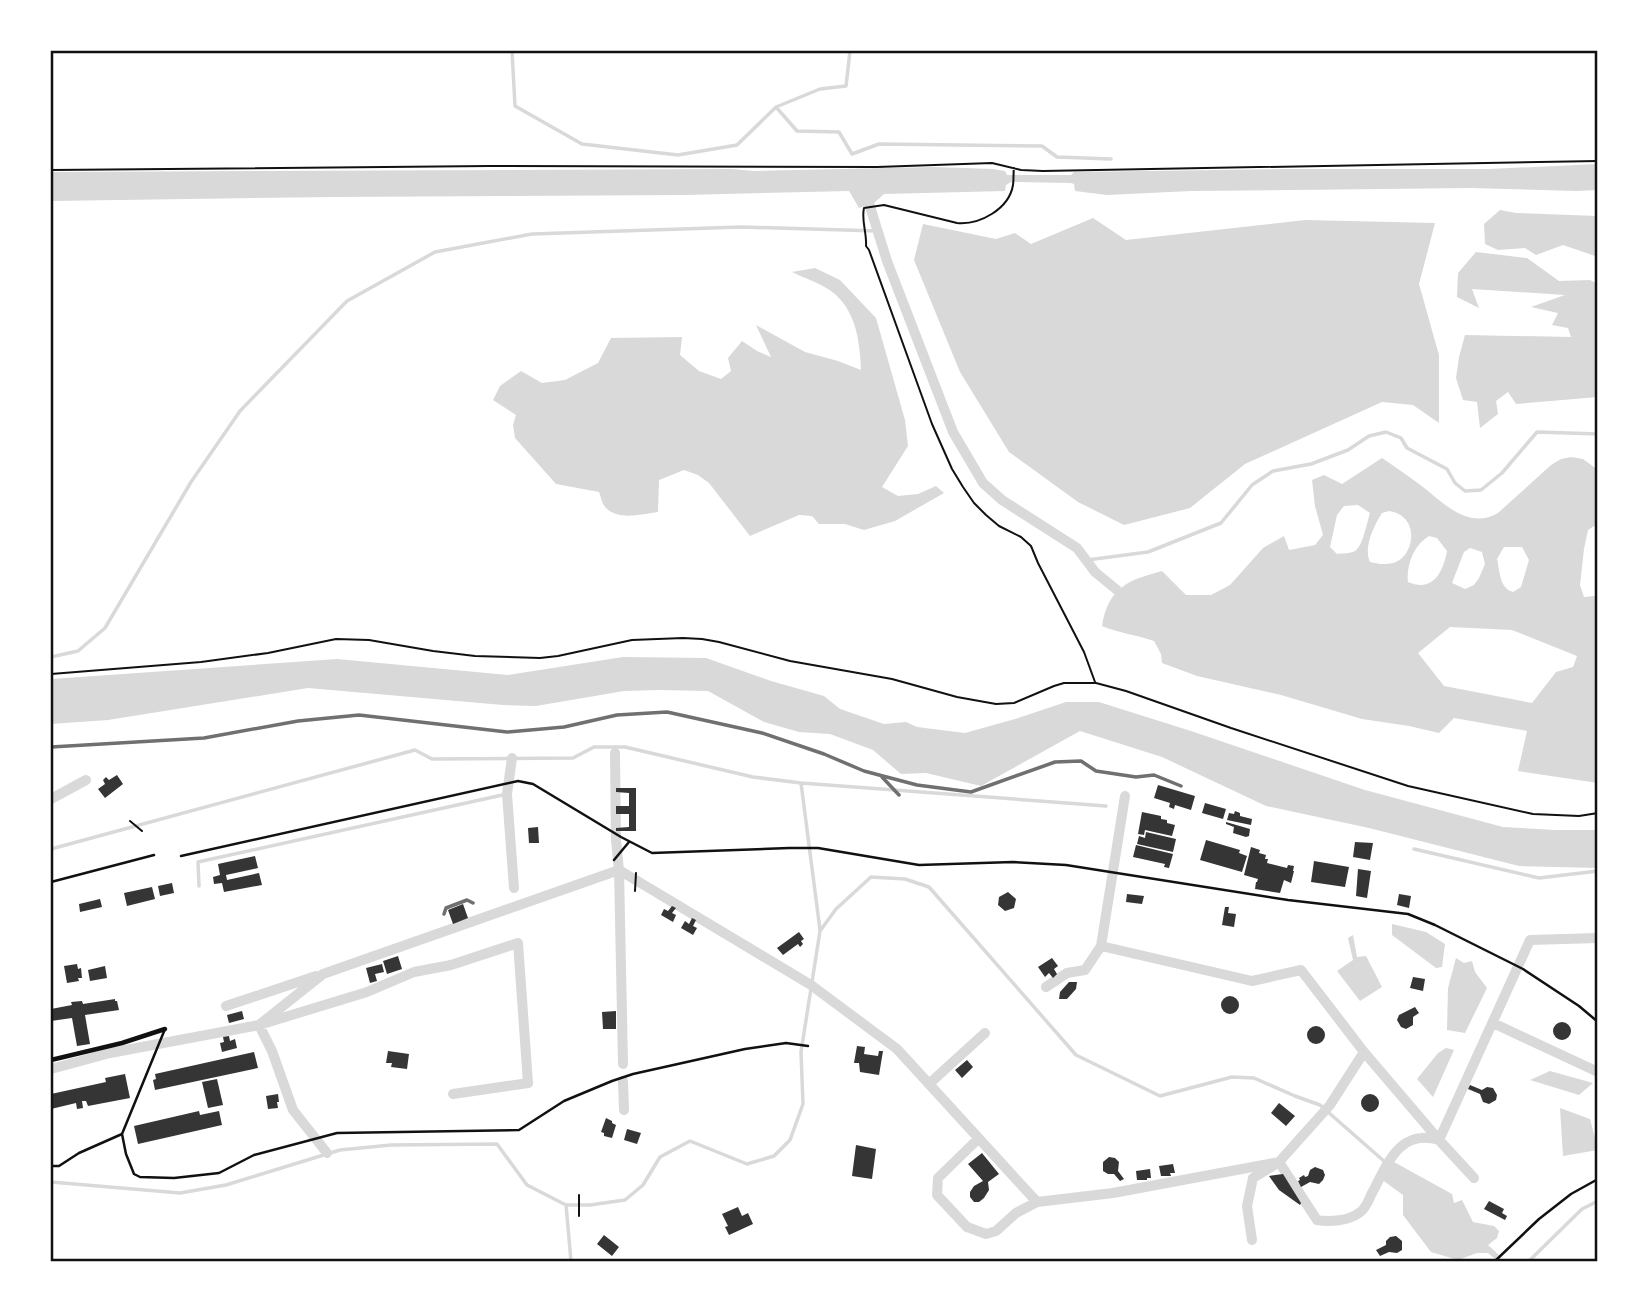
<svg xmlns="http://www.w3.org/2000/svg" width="1649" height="1312" font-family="'IBM Plex Serif',serif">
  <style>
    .water { fill: #d9d9d9; fill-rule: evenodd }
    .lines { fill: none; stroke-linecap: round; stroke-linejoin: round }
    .stream { stroke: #d9d9d9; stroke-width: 3.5 }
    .canal { stroke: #d9d9d9; stroke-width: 10 }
    .river { stroke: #d9d9d9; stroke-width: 19 }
    .building { fill: #353535 }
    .path { stroke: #111; stroke-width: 2 }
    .service { stroke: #111; stroke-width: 2.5 }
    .minor { stroke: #111; stroke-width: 4.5 }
    .rail { stroke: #707070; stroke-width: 3.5 }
    .neatline { fill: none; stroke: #111; stroke-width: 2.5 }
  </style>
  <rect width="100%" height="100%" fill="#fff"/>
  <!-- water -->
  <path class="water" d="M1598,164V190L1576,191L1471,188L1191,191L1107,195L1075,191L1074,184L1071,183L1011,182L1006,185L1005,191L884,194L874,203L859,208L849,191L685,195L332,197L51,201V172L732,169L754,171L934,167L993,169L1005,171L1007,175H1071L1074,172L1287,169H1489Z
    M1500,210L1516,213L1597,216L1598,257L1563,245L1536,255L1525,248L1498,250L1485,244L1484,224Z
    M1093,218L1126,240L1305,220L1435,223L1419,284L1439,355V423L1413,405L1382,402L1245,464L1190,508L1124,525L1078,502L1009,452L960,372L914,260L923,224L996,239L1015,233L1031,244Z
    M1476,252L1527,258L1559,281L1590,280L1598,284V397L1516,404L1508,392L1496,401L1498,414L1480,428L1477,402L1463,400L1456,378L1459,357L1465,335L1571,337L1568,328L1552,325L1558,313L1531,307L1565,295L1472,289L1479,308L1457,297L1458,273Z
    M815,268L840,280L876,318L905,420L908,446L882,487L898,496L918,494L936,486L944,493L895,521L864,530L845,524H819L812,516L799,515L750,536L709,483L698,475L684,470L659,480L658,512C642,514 619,521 606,508C602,504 601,497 599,492L556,484L515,438L513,425L516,415L493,400L500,386L521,371L542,383L565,380L598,363L611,338L682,337L680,355L699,371L721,379L731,371L728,358L742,341L757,351L771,357L756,325L805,352L838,361L861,370C860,342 856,309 831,291C820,283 804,278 792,272Z
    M1571,457L1583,459L1598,470V526H1594L1588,530L1584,549L1580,585L1584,597L1595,596L1598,591V729L1597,733L1598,738V783L1518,771L1527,731L1454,718L1439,733L1409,726L1362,719L1281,695L1197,676L1162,663L1161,654L1154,641C1137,635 1119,633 1102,626C1108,588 1128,580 1162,571L1186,595H1211L1230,585L1263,548L1284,536L1289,550L1315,545L1323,535L1315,506L1312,480L1324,475L1342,484L1382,458C1395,467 1407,475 1419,484C1442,501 1467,531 1498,513L1551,465L1561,459ZM1358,505L1370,513C1367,522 1363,546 1355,551C1350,554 1342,553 1337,554L1330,547L1337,515L1344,506ZM1389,511C1422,516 1414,558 1393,563C1385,565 1378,564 1370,562C1363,547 1374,526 1382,513ZM1429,536L1437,538L1447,551C1443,572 1433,593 1408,582C1406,565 1414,545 1429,536ZM1504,547H1522L1529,560L1521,587L1513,592C1499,588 1500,571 1497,559ZM1470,548L1482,552L1485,564L1479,578L1474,585L1465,589L1452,583L1464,552ZM1450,627L1512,630L1577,656L1573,667L1556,672L1532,703L1444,686L1418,653Z
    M623,657L706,658L771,681L824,696L840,709L884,724L906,722L917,727L965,733L1015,719L1066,702H1099L1194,732L1365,790L1503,827L1556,830H1598V868L1519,866L1369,828L1266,806L1162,757L1080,731L981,786L926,773L901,774L873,750L830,734L799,732L764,722L708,691L660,690L624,691L536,706L503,705L308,688L108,720L51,724V679L337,659L508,675Z
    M1392,924L1426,932L1445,944L1442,967L1436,968L1392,935Z
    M1353,935L1357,957L1366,956L1382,987L1360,1001L1337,971L1353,960L1348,938Z
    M1456,958L1464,963L1472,961L1475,972L1487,988L1465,1033L1447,1030L1448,988Z
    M1446,1048L1454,1050L1433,1097L1417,1079L1438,1053Z
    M1550,1071L1593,1083L1579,1095L1530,1080Z
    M1560,1108L1590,1119L1598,1150L1563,1156Z
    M1394,1162L1452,1194L1454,1203L1462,1200L1473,1222L1494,1226L1499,1231L1497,1238L1488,1245L1499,1255L1495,1259L1488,1253H1477L1458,1260L1431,1252L1403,1215V1195L1381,1179Z"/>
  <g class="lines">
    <!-- stream -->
    <path class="stream" d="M512,51L515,106L582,144L678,155L737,145L776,107L820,89L846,86L850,51
      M776,107L797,131L839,132L852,154L879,144L1042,146L1057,157L1111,159
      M1087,560L1148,552L1221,523L1252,485L1273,471L1311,464L1348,450L1369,436L1386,432L1401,438L1407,448L1447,469L1455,483L1465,491L1481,490L1502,473L1537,432L1598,434
      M51,657L78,651L105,628L191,482L240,411L347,301L435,252L532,234L741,227L878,231
      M801,783L820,930
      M51,849L415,750L432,759L573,758L594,747H625L753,777L801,783L1106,806
      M1414,849L1539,878L1598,871
      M199,886L198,862L507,794
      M51,1182L180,1193L226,1185L340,1150L391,1145L497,1144L527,1185L566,1205H590L625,1200L643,1185L660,1157L690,1141L747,1164L774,1156L790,1140L803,1104L801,1052L820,931L836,909L871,877L905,879L929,887L1076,1055L1160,1096L1232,1077L1254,1078L1295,1096L1320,1105L1393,1169
      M566,1205L571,1261
      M1529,1261L1582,1209L1598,1201"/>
    <!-- canal -->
    <path class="canal" d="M867,197L887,261L953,432L983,483L1002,500L1077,548L1095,572L1117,590
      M615,753L616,840L619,870L623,1064
      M512,758L507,794L514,888
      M51,799L86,780
      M1101,946L1125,796
      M1046,987L1067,973L1085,970L1101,946L1252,981L1301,970L1364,1052L1439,1140
      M226,1006L316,976
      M1493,1023L1598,1072
      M1364,1052L1330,1105L1279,1162L1317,1220C1330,1222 1348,1221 1359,1213C1364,1210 1369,1200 1371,1195C1387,1166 1398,1128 1439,1140
      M51,1069L110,1053L259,1025L323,974L619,870L811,985L897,1049L1037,1202L1113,1193L1279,1162L1253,1178L1247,1206L1252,1240
      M623,1081L624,1110
      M930,1083L985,1033
      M978,1139L938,1178L937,1195L967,1227L986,1234L996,1231L1016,1213L1037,1202
      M327,1153L293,1110L272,1051L259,1025L367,992L414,972L451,965L518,943L528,1083L453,1094
      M1474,1178L1439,1140L1530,940L1598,938"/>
    <!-- river -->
    <path class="river" d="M828,714L891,742L903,745"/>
  </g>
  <!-- building -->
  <path class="building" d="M117,775L123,784L105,798L98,789L105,784L103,780L106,777L109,780Z
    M1158,785L1195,796L1191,810L1175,805L1174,809L1169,807L1170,803L1154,798Z
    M616,788H636V831H616V828L629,827V814H616V806H629V793L616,792Z
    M1205,803L1226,809L1223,819L1202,813Z
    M1235,811L1240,813V816L1252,819L1251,825L1227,820L1229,813L1234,814Z
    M1142,812L1161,816V819L1167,820V823L1175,825L1172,836L1145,830L1144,835L1138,834Z
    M1226,822L1250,829L1249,836L1246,837L1233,833L1234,827L1226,824Z
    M538,827L539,843H529L528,828Z
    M1146,832L1176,839L1173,852L1137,844L1139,836L1145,838Z
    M1206,840L1240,850L1239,853L1247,856L1242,872L1200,860Z
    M1355,842L1373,843L1370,860L1353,857Z
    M1136,845L1173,854L1169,868L1164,867L1165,864L1133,857Z
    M1251,847L1260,850L1259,853L1266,855L1265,859H1268L1267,863L1287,868L1288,865L1294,866L1293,871H1294L1291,883L1284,880L1280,893L1255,889L1256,882H1257L1258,879L1244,875Z
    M255,856L258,868L226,875L227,880L259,873L262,885L224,892L222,883L214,884L213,877L220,875L218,864Z
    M1314,861L1349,867L1345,887L1311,882Z
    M1358,869L1371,871L1367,898L1356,896Z
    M172,883L174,893L160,896L158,886Z
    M152,887L155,899L127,906L124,893Z
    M1008,892L1016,899L1014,908L1005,911L998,905L999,897Z
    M1127,894L1144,896L1142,904L1126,902Z
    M1399,894L1411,896L1409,908L1397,905Z
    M100,899L102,907L80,912L79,904Z
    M463,904L468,918L453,924L448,910Z
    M672,906L676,908L672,913L676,915L673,922L661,915L664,909L668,911Z
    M1225,907H1229L1228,913L1236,914L1234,927L1222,925Z
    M692,918L696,920L693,926L697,928L693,935L681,928L685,921L689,924Z
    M799,932L804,939L801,941L803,944L800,947L798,944L783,955L777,948Z
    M398,956L402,969L387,974L383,961Z
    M1052,958L1058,966L1054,969L1057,974L1053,978L1049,973L1045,977L1038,967Z
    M77,964L78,969L81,968L82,978H78L79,981L67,983L64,966Z
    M382,964L384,972L375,974L377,981L370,983L366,968Z
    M105,966L107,978L90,981L88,970Z
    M1413,977L1425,979L1423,991L1410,988Z
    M1069,982H1077L1076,989L1067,999H1059L1060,992Z
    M1221 1005a9 9 0 1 1 18 0a9 9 0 1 1-18 0Z
    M115,999V1001H117L119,1010L85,1015L90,1044L77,1046L72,1018L51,1021V1009L72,1005L71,1002L82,1001L83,1004Z
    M1415,1007L1419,1013L1413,1017V1025L1406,1029L1401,1027L1397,1020L1399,1015Z
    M242,1011L244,1019L229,1023L227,1015Z
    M616,1011V1029H603L602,1012Z
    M1553 1031a9 9 0 1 1 18 0a9 9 0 1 1-18 0Z
    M1307 1035a9 9 0 1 1 18 0a9 9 0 1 1-18 0Z
    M229,1036L230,1041L235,1039L237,1048L222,1052L220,1043L224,1042L223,1037Z
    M857,1046L865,1047L864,1054L878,1056L879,1051H883L879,1075L860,1072L859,1063H854Z
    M388,1051L409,1054L407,1069L391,1067L392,1063H386Z
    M254,1052L258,1068L155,1090L153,1080L156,1079L155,1074Z
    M967,1060L973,1067L962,1078L955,1070Z
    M125,1074L130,1098L88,1106L86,1101H82L83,1108L77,1109L76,1103L51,1109V1094L106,1082L105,1078Z
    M217,1079L223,1105L208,1108L202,1082Z
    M1470,1085L1482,1090L1487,1087L1493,1088L1497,1095L1496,1100L1489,1104L1483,1102L1480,1094L1468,1089Z
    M278,1094L279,1102H277L278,1108L268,1109L266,1096Z
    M1361 1103a9 9 0 1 1 18 0a9 9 0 1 1-18 0Z
    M1279,1103L1295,1116L1286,1126L1271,1113Z
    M199,1111L200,1115L219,1111L222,1125L138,1144L134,1126Z
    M606,1118L612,1121V1123L616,1125L612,1138L604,1136V1133L601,1132Z
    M627,1129L641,1133L637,1144L624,1140Z
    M856,1145L876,1149L872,1179L852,1176Z
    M982,1153L999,1174L988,1182L989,1190L984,1198L979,1202H974L970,1197V1192L974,1186L983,1181L968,1164Z
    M1109,1157L1115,1158L1119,1162L1118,1171L1124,1179L1120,1181L1114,1174H1108L1103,1171V1162Z
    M1173,1164L1175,1173H1170L1171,1176H1161L1159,1166Z
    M1315,1167L1323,1170L1325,1175L1323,1180L1319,1184L1310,1182L1301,1187L1298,1181L1300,1180L1299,1178L1304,1175L1305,1177L1308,1176L1310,1170Z
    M1150,1169L1151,1178H1147V1180H1137L1136,1171Z
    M1283,1174L1301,1203L1300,1205L1279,1190L1269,1176Z
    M1489,1201L1504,1209L1502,1213L1507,1216L1505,1220L1484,1209Z
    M738,1207L742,1216L748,1213L753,1224L729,1235L725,1227L728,1226L722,1214Z
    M604,1235L619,1247L612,1256L597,1244Z
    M1396,1236L1402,1241V1250L1397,1253L1389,1252L1380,1256L1376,1250L1386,1245V1241L1390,1237Z"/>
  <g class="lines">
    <!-- path -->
    <path class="path" d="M1014,168C1013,173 1014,179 1013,185C1009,209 980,225 957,223L884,205L864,208C861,220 867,233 866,246L869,250L932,424L952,469L963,487L974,503L986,515L999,526L1021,537L1031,546L1038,563L1084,652L1095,682
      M51,170L489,166L877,167L992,163L1021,170L1043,171L1598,161
      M51,674L201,662L268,653L336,639L369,640L433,651L475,656L540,658L558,656L632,640L683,638L702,639L719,642L790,661L892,679L957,697L996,704L1014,703L1054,686L1064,683H1096L1126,691L1231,728L1408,786L1533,814L1579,816L1598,813
      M130,821L142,831
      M635,891L636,873
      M579,1195V1216"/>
    <!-- service -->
    <path class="service" d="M181,856L518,781L533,784L621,837L652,853L789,848H818L919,865L1013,862L1066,865L1288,900L1408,914L1435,925L1523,969L1579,1006L1598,1022
      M614,860L629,842
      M51,882L154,855
      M122,1134L126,1154L134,1174L140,1177L174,1178L219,1173L254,1155L337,1133L519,1130L564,1101L612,1081L633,1074L745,1049L786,1043L808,1046
      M51,1166H59L79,1153L122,1134L165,1029
      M1495,1261L1539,1219L1571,1194L1598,1179"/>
    <!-- minor -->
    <path class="minor" d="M51,1060L122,1043L165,1029"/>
    <!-- rail -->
    <path class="rail" d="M51,747L204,738L298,721L359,715L507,732L564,727L617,715L667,712L762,733L824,754L864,771L917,785L971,792L1055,762L1081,761L1096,771L1136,777L1154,775L1181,786
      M882,777L899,795
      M444,914L446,908L467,900L473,903"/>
  </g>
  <!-- border -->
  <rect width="1649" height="1312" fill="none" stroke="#ffffff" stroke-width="105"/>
  <rect x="52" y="52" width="1544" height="1208" class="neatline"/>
</svg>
